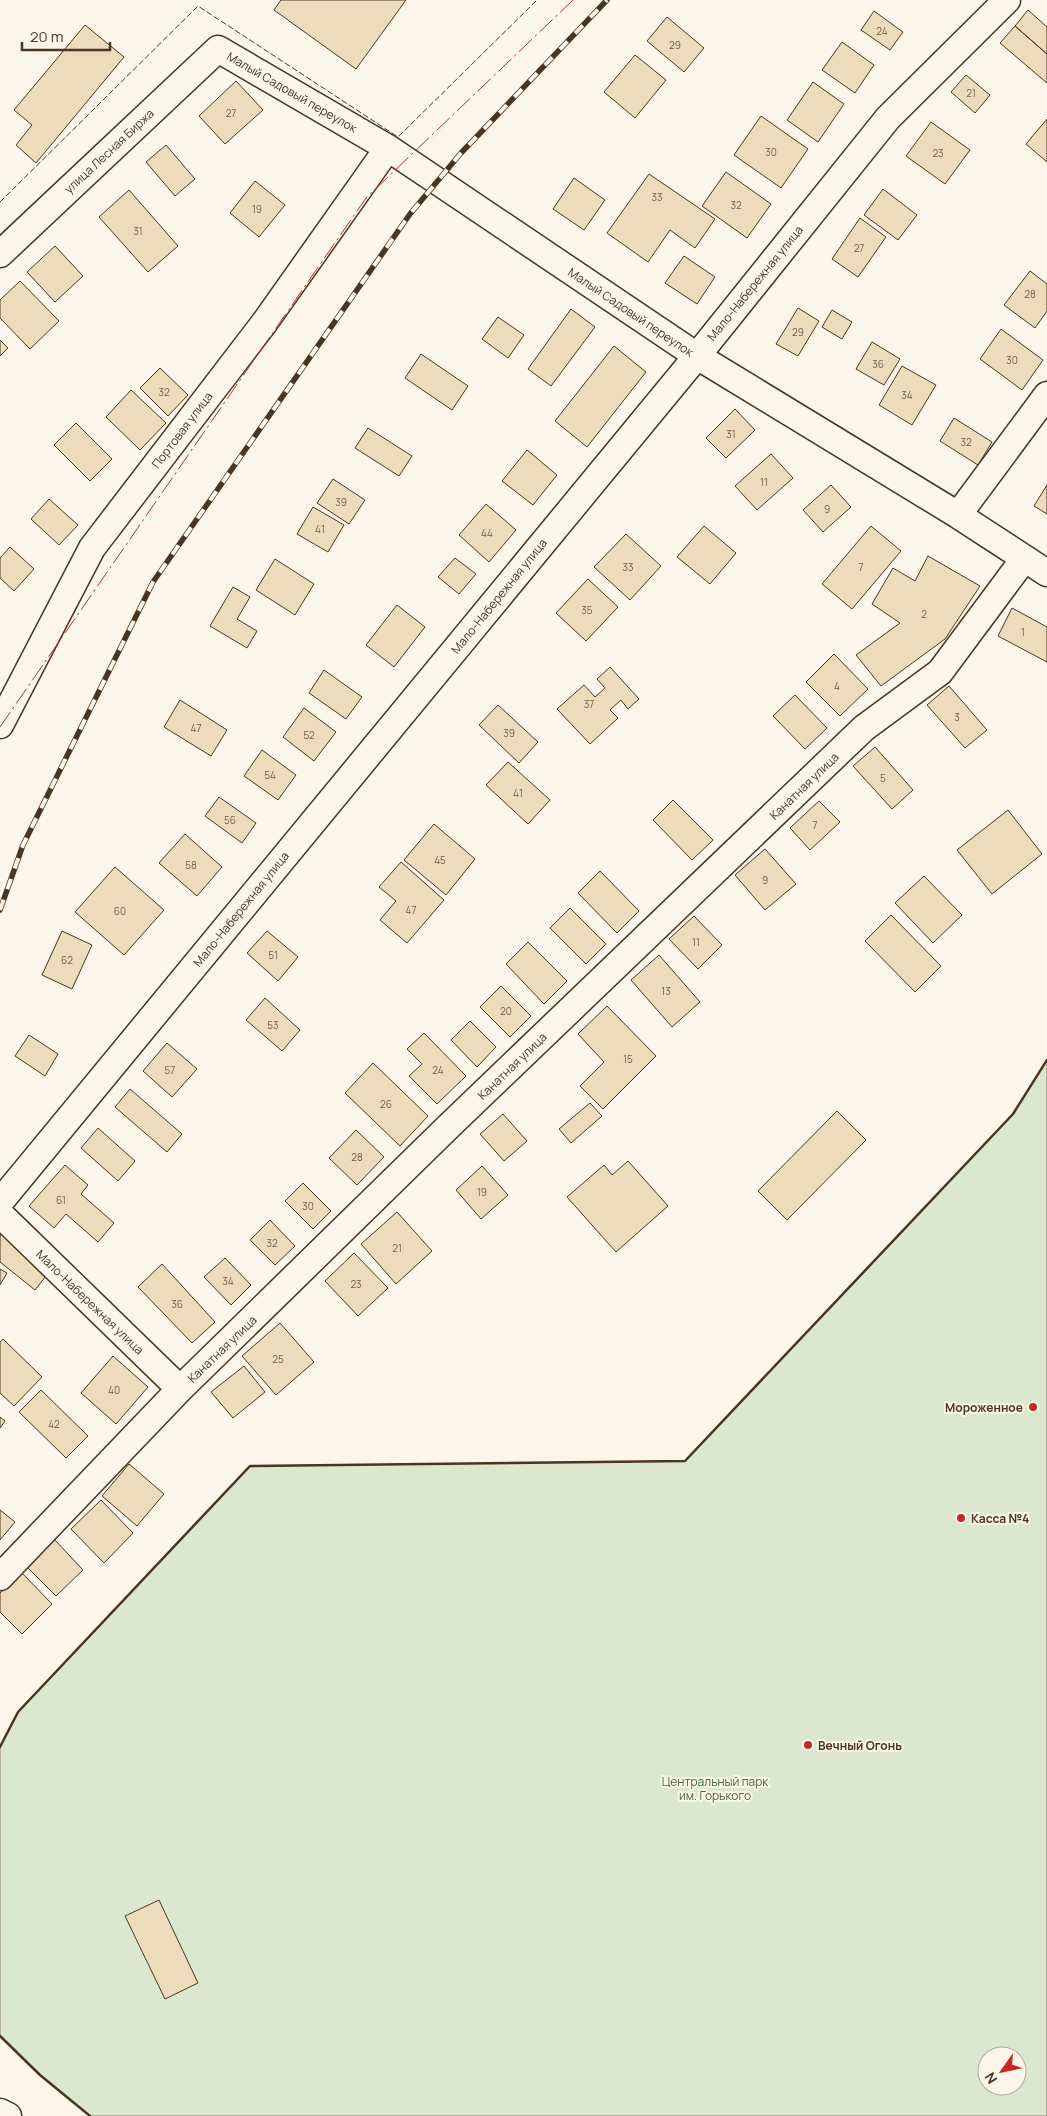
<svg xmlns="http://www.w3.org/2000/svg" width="1047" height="2116" font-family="Manrope,sans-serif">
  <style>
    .green { fill: #dce7d0; stroke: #887966; fill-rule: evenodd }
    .building { fill: #ecdcbc; stroke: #4a3520 }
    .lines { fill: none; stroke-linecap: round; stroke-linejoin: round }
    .street-casing { stroke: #4a3520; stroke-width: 29 }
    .street { stroke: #fbf6e9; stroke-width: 26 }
    .rail-casing { stroke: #4a3520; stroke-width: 5.5 }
    .rail { stroke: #fbf6e9; stroke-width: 4; stroke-dasharray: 11; stroke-linecap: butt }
    .fence { stroke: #4a3520; stroke-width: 1; stroke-dasharray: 6 2.5; stroke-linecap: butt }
    .wall { stroke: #4a3520; stroke-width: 2.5 }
    .power { stroke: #c62828; stroke-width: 1; stroke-dasharray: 18 4 2.5 4; stroke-linecap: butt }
    .poi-dot { fill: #c62828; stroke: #fbf6e9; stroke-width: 2 }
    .labels { text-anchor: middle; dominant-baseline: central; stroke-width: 4; stroke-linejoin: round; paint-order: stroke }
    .number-label { font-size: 10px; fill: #725f47 }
    .street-label { font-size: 12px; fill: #4a3520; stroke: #fbf6e9 }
    .poi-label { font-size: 12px; font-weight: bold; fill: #4a3520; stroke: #fbf6e9; text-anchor: start }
    .park-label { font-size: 12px; fill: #436837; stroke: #fbf6e9 }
  </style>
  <rect width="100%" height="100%" fill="#fbf6e9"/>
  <!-- green -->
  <path class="green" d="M1047,1060V2116H90L40,2075L0,2036V1747L18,1712L250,1466L685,1461L1013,1114ZM987,2056H1017V2086H987Z"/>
  <!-- building -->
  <path class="building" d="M281,0H406L356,69L274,10Z
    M1028,10L1047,27V54L1015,26Z
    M874,11L903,32L890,50L861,30Z
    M667,17L704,48L684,72L647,41Z
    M85,25L124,57L36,163L16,145L32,125L14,110Z
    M1015,26L1047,54V83L1000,43Z
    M842,42L874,65L855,93L822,70Z
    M635,55L666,80L635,118L604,92Z
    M966,75L990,95L975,113L951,92Z
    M236,81L263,110L225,144L199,116Z
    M813,82L844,104L818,142L787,120Z
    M761,116L808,149L781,188L734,155Z
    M1047,119V162L1026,144Z
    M931,122L970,150L945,184L906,156Z
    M166,145L195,179L175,196L146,162Z
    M726,172L771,204L747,238L702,206Z
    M649,174L715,219L695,248L670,230L648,262L607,233Z
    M574,178L605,200L584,230L553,209Z
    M255,181L285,205L259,237L230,213Z
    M883,189L917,215L898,240L864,215Z
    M129,190L178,246L148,272L99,217Z
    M860,218L886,237L858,277L832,259Z
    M55,246L83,276L55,302L27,272Z
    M684,256L715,277L697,304L665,283Z
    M1030,271L1047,284V311L1035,328L1004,305Z
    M20,281L59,321L30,349L0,318V300Z
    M798,308L819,321L798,356L776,344Z
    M571,309L595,327L551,386L528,369Z
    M832,310L852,322L842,339L822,327Z
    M498,317L524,335L508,358L482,339Z
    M1001,329L1043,360L1022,390L980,359Z
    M0,340L8,348L0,356Z
    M872,342L900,359L884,385L856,369Z
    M614,346L646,372L587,447L555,421Z
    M421,354L468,386L452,410L405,378Z
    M902,366L936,385L912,425L879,405Z
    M160,368L188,395L168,416L140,388Z
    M131,390L166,423L140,450L106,417Z
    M735,409L755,430L726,458L706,438Z
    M954,418L992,442L978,465L940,441Z
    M76,423L112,459L90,481L54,445Z
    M368,428L412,456L399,476L355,448Z
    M527,450L557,475L533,505L502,481Z
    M771,454L793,478L757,510L735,486Z
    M333,479L365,500L349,524L317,503Z
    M831,485L851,507L823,532L803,510Z
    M1047,485V514L1034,506Z
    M49,499L78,525L59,545L31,519Z
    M486,504L516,530L489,562L459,535Z
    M313,507L344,525L328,552L297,534Z
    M704,526L736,553L710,584L677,557Z
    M871,526L901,551L852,609L822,584Z
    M626,534L661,566L630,600L594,567Z
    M10,547L34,569L14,591L0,578V558Z
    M928,556L980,586L945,639L881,686L856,655L900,623L872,604L893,568L915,581Z
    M455,558L476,574L459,594L438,577Z
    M275,559L314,584L295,615L256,590Z
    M588,579L618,607L586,641L556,613Z
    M233,587L250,597L237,619L257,631L247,648L210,626Z
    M397,605L425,627L394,667L366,645Z
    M1012,608L1047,627V662L998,636Z
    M834,654L868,689L840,716L806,682Z
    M610,667L639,699L628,709L621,700L610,710L618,718L590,744L557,709L584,685L595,697L605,688L597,679Z
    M324,670L362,697L346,719L309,693Z
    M949,686L987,730L965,748L927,705Z
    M795,695L827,728L805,749L773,716Z
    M180,700L227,730L211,756L164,727Z
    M498,705L538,742L519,763L479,725Z
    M304,708L336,732L314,761L283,737Z
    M875,747L913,790L892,809L853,766Z
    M262,750L296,775L278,800L244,776Z
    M508,762L550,800L528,824L486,785Z
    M219,797L256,823L242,843L205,816Z
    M673,800L713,840L692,860L653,820Z
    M819,801L840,822L810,850L790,828Z
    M1008,810L1042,854L992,894L957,850Z
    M434,824L475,859L446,895L404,860Z
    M185,834L222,867L197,896L159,863Z
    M765,849L796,884L765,910L735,875Z
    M401,862L444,900L407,943L380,920L396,901L379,887Z
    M115,867L164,910L124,955L75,912Z
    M600,871L639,911L617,933L578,893Z
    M924,876L962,915L933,943L895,903Z
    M570,908L606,944L586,964L550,928Z
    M891,915L941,966L915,992L865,941Z
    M694,916L722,945L698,969L669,939Z
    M62,931L92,945L72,989L42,975Z
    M267,931L298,957L278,981L247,953Z
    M528,942L567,981L544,1004L506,964Z
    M659,955L700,1002L672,1027L631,980Z
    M501,986L531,1016L510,1037L480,1007Z
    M265,998L300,1030L282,1051L246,1020Z
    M607,1006L656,1056L603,1109L580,1086L604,1062L578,1034Z
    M470,1021L496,1047L477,1067L451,1040Z
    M424,1033L466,1076L437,1104L409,1076L422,1064L407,1049Z
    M29,1035L58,1054L45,1076L15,1056Z
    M167,1043L197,1069L172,1097L143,1071Z
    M373,1063L428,1116L400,1146L345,1093Z
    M130,1089L182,1134L167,1152L115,1107Z
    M590,1103L602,1116L571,1143L559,1129Z
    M837,1111L866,1140L787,1220L758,1191Z
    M503,1114L527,1141L504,1161L480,1134Z
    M98,1128L135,1161L118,1181L81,1148Z
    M356,1130L384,1157L357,1185L329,1158Z
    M628,1161L668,1206L616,1252L567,1197L604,1165L612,1175Z
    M65,1165L88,1185L81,1194L114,1223L98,1242L66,1214L54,1228L29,1206Z
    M482,1166L508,1195L481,1219L456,1190Z
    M303,1183L331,1211L313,1229L285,1201Z
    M397,1212L432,1251L396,1284L361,1244Z
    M270,1220L295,1246L275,1265L250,1240Z
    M2,1233L50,1271L35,1290L0,1262V1236Z
    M354,1253L388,1288L358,1316L325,1281Z
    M225,1258L251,1285L231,1305L204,1277Z
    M162,1264L215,1322L192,1343L138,1287Z
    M0,1269L7,1273L0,1285Z
    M280,1323L314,1362L276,1395L242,1356Z
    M3,1339L42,1377L14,1406L0,1393V1342Z
    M113,1356L148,1387L116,1424L81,1393Z
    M244,1366L265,1392L233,1418L211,1392Z
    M41,1390L88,1436L66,1458L19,1412Z
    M0,1417L5,1421L0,1428Z
    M129,1464L164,1494L137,1526L102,1496Z
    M101,1500L133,1533L104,1563L71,1529Z
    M0,1510L15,1522L0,1540Z
    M54,1539L83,1570L56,1596L26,1566Z
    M21,1572L52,1604L22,1634L0,1612V1593Z
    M159,1900L198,1983L165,1999L125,1916Z"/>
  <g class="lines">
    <defs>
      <path id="street" d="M0,254L218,49L388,148L697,356L958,515L1047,573
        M958,515L1047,395
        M0,725L92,548L265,322L388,148
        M0,1202L697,356L888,118L1007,0
        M0,1214L180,1389
        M0,1577L180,1389L448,1127L864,728L940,672L1024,559
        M0,2112L8,2116"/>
    </defs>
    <!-- street casing -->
    <use href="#street" class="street-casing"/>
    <!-- street -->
    <use href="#street" class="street"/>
    <defs>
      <path id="rail" d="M0,910L23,845L153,582L410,214L461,153L607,0"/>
    </defs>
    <!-- rail casing -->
    <use href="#rail" class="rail-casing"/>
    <!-- rail -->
    <use href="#rail" class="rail"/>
    <!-- fence -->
    <path class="fence" d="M0,202L198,6L398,137L537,0"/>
    <!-- wall -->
    <path class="wall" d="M0,1747L18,1712L250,1466L685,1461L1013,1114L1047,1060
      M0,2036L40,2075L90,2116"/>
    <!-- power -->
    <path class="power" d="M0,727L366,198L573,0"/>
  </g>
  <!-- markers -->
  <g class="poi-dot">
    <circle cx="1033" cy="1407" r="5"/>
    <circle cx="961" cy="1518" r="5"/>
    <circle cx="808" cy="1745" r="5"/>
  </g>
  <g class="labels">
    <!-- number labels -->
    <g class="number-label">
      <text x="882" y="31">24</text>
      <text x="675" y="45">29</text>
      <text x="971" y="93">21</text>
      <text x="231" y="113">27</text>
      <text x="771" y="152">30</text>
      <text x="938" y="153">23</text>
      <text x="657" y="197">33</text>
      <text x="736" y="205">32</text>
      <text x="257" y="209">19</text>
      <text x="138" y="231">31</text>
      <text x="859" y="248">27</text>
      <text x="1030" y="294">28</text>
      <text x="798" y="332">29</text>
      <text x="1012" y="360">30</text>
      <text x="878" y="364">36</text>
      <text x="164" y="392">32</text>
      <text x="907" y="395">34</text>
      <text x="731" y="434">31</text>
      <text x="966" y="442">32</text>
      <text x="764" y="482">11</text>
      <text x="341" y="502">39</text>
      <text x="827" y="509">9</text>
      <text x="320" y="529">41</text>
      <text x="487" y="533">44</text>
      <text x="628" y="567">33</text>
      <text x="861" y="567">7</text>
      <text x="587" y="610">35</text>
      <text x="924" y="614">2</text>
      <text x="1023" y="632">1</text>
      <text x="837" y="686">4</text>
      <text x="589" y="704">37</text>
      <text x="957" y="717">3</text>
      <text x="196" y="728">47</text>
      <text x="509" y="733">39</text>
      <text x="309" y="735">52</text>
      <text x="270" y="775">54</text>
      <text x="883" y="778">5</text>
      <text x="518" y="793">41</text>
      <text x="230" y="820">56</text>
      <text x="815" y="825">7</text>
      <text x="440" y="860">45</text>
      <text x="191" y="865">58</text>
      <text x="765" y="880">9</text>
      <text x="411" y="910">47</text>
      <text x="120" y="911">60</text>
      <text x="696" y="942">11</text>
      <text x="273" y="955">51</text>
      <text x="67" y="960">62</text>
      <text x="666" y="991">13</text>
      <text x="506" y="1011">20</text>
      <text x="273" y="1025">53</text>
      <text x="628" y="1059">15</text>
      <text x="170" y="1070">57</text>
      <text x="438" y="1070">24</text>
      <text x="386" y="1104">26</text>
      <text x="357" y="1157">28</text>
      <text x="482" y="1192">19</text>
      <text x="61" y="1200">61</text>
      <text x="308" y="1206">30</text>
      <text x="272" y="1243">32</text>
      <text x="397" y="1248">21</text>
      <text x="228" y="1281">34</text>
      <text x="356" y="1284">23</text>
      <text x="177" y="1304">36</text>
      <text x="278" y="1359">25</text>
      <text x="114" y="1390">40</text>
      <text x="54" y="1424">42</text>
    </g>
    <!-- street labels -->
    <g class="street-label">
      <text transform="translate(292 92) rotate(30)">Малый Садовый переулок</text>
      <text transform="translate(109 151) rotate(-43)">улица Лесная Биржа</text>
      <text transform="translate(755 283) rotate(-51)">Мало-Набережная улица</text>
      <text transform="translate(631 312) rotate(34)">Малый Садовый переулок</text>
      <text transform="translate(182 430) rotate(-53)">Портовая улица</text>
      <text transform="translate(499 596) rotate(-51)">Мало-Набережная улица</text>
      <text transform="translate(804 786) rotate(-44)">Канатная улица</text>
      <text transform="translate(241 909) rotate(-51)">Мало-Набережная улица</text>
      <text transform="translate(512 1066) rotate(-44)">Канатная улица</text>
      <text transform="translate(90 1302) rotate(44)">Мало-Набережная улица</text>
      <text transform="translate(222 1349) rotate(-44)">Канатная улица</text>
    </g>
    <!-- poi labels -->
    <g class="poi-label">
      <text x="1023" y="1407" text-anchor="end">Мороженное</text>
      <text x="971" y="1518">Касса №4</text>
      <text x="818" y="1745">Вечный Огонь</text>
    </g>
    <!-- park labels -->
    <g class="park-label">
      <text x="715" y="1781">Центральный парк<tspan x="715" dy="14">им. Горького</tspan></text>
    </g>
  </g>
  <!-- north arrow -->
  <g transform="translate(1002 2071) rotate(237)"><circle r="24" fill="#fbf6e9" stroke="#b4a999"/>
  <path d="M0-4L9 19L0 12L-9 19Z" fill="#c62828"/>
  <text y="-8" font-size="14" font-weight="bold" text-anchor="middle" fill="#4a3520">N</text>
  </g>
  <!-- scale -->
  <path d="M22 42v8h88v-8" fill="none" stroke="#4a3520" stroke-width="2.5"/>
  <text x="30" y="42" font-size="15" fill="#4a3520" stroke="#fbf6e9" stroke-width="4" paint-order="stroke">20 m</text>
</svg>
